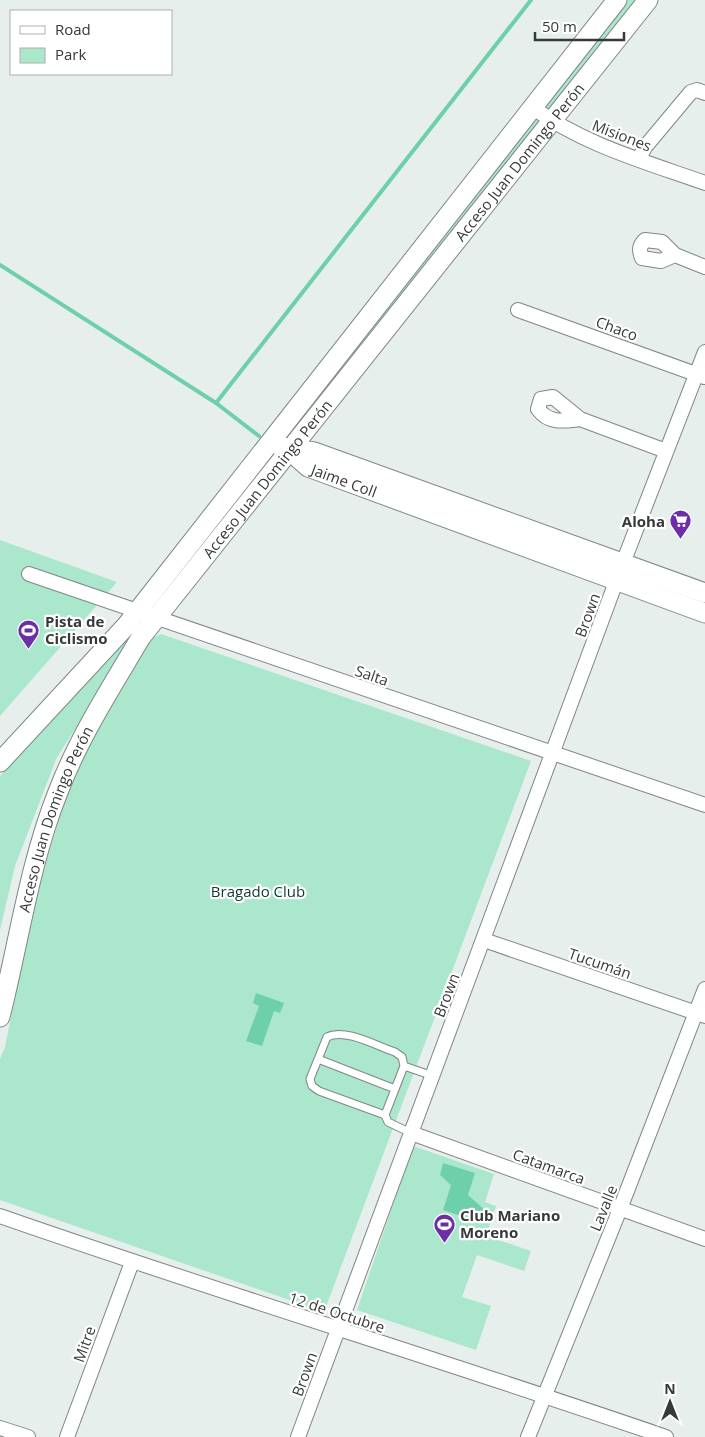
<svg xmlns="http://www.w3.org/2000/svg" width="705" height="1437" font-family="'Open Sans',sans-serif">
  <style>
    .green { fill: #aae7cd }
    .water { fill: #6ed0ab }
    .lines { fill: none; stroke-linecap: round; stroke-linejoin: round }
    .stream { stroke: #6ed0ab; stroke-width: 4 }
    .service-casing { stroke: #7f8783; stroke-width: 9 }
    .minor-casing { stroke: #7f8783; stroke-width: 16 }
    .secondary-casing { stroke: #7f8783; stroke-width: 21 }
    .service { stroke: #fff; stroke-width: 7 }
    .minor { stroke: #fff; stroke-width: 14 }
    .secondary { stroke: #fff; stroke-width: 19 }
    .labels { text-anchor: middle; dominant-baseline: central; stroke-width: 4.5; stroke-linejoin: round; paint-order: stroke }
    .street-label { font-size: 15px; fill: #353937; stroke: #fff }
    .poi-label { font-size: 15px; font-weight: bold; fill: #353937; stroke: #fff; text-anchor: start }
    .park-label { font-size: 15px; fill: #0e3a2b; stroke: #fff }
  </style>
  <rect width="100%" height="100%" fill="#e6efeb"/>
  <!-- green -->
  <path class="green" d="M627,0H638L158,605L151,601Z
    M0,540L117,582L0,716Z
    M161,634L531,761L324,1312L0,1200V1059L5,1047L35,899L78,757L146,641Z
    M127,635L130,638V644L57,757L15,866L0,930V776L68,703L122,636Z
    M413,1146L494,1174L485,1202L496,1206L486,1236L531,1251L524,1271L477,1255L462,1297L491,1306L476,1350L357,1310Z"/>
  <!-- water -->
  <path class="water" d="M256,993L284,1003L280,1013L274,1011L262,1046L246,1041L259,1006L253,1003Z
    M443,1163L475,1173L468,1195L486,1211L482,1223L443,1210L451,1185L440,1175Z"/>
  <g class="lines">
    <!-- stream -->
    <path class="stream" d="M0,265L216,403L259,436
      M216,403L531,0"/>
    <defs>
      <path id="service" d="M318,1059L395,1089
        M385,1115L404,1066
        M411,1133L388,1122L385,1115L319,1091L312,1086L310,1079L327,1037C346,1028 376,1046 395,1052L402,1057L404,1066L433,1076"/>
      <path id="minor" d="M532,107C584,145 646,162 705,183
        M639,159L645,147L691,92L697,90L705,93
        M675,255L661,261L642,258C639,250 639,246 645,240L662,242L675,255L705,267
        M518,310L704,377
        M580,419C563,421 549,424 538,409L541,399L553,397L580,419L666,451
        M29,574L705,805
        M484,940L705,1016
        M411,1133L705,1239
        M0,1216C221,1293 445,1361 666,1437
        M0,1428L28,1437
        M67,1437L132,1262
        M298,1437L623,563L705,352
        M528,1437L620,1209L705,989"/>
      <g id="secondary">
        <path d="M281,447L314,452L705,593"/>
        <path id="s1" d="M289,450L308,467L705,613"/>
        <path d="M0,762L126,626L617,0"/>
        <path id="s2" d="M0,1017C19,942 29,865 58,792C79,737 111,688 141,637L648,0"/>
      </g>
    </defs>
    <!-- service casing -->
    <use href="#service" class="service-casing"/>
    <!-- minor casing -->
    <use href="#minor" class="minor-casing"/>
    <!-- secondary casing -->
    <use href="#secondary" class="secondary-casing"/>
    <!-- service -->
    <use href="#service" class="service"/>
    <!-- minor -->
    <use href="#minor" class="minor"/>
    <!-- secondary -->
    <use href="#secondary" class="secondary"/>
  </g>
  <!-- icons -->
  <defs>
    <symbol id="supermarket-pin" viewBox="-11 -11 22 30"><path d="M0 17L-7.5 6A9.5 9.5 0 1 1 7.5 6Z" fill="#6c2fa5" stroke="#fff"/><path d="M-6-5.5h2.5l.6 2H6L4.5 2H-2.5L-4.4-4H-6ZM-1.5 3.2a1.3 1.3 0 1 0 .1 0ZM3 3.2a1.3 1.3 0 1 0 .1 0Z" fill="#fff"/></symbol>
    <symbol id="stadium-pin" viewBox="-11 -11 22 30"><path d="M0 17L-7.5 6A9.5 9.5 0 1 1 7.5 6Z" fill="#6c2fa5" stroke="#fff"/><path d="M0-5a6.5 5 0 1 0 0 10a6.5 5 0 1 0 0-10ZM-3.5-1.8h7v3.6h-7Z" fill="#fff"/></symbol>
  </defs>
  <g fill-rule="evenodd">
    <use href="#supermarket-pin" x="668" y="508" width="25" height="34"/>
    <use href="#stadium-pin" x="16" y="618" width="25" height="34"/>
    <use href="#stadium-pin" x="432" y="1212" width="25" height="34"/>
  </g>
  <g class="labels">
    <!-- street labels -->
    <g class="street-label">
      <text transform="translate(622 135) rotate(21)">Misiones</text>
      <text stroke="none"><textPath href="#s2" startOffset="1016">Acceso Juan Domingo Perón</textPath></text>
      <text transform="translate(617 328) rotate(20)">Chaco</text>
      <text stroke="none"><textPath href="#s2" startOffset="611">Acceso Juan Domingo Perón</textPath></text>
      <text stroke="none"><textPath href="#s1" startOffset="64">Jaime Coll</textPath></text>
      <text transform="translate(587 615) rotate(-70)">Brown</text>
      <text transform="translate(372 675) rotate(19)">Salta</text>
      <text stroke="none"><textPath href="#s2" startOffset="206">Acceso Juan Domingo Perón</textPath></text>
      <text transform="translate(600 963) rotate(19)">Tucumán</text>
      <text transform="translate(446 995) rotate(-69)">Brown</text>
      <text transform="translate(549 1166) rotate(20)">Catamarca</text>
      <text transform="translate(603 1208) rotate(-68)">Lavalle</text>
      <text transform="translate(337 1312) rotate(18)">12 de Octubre</text>
      <text transform="translate(84 1344) rotate(-70)">Mitre</text>
      <text transform="translate(304 1374) rotate(-70)">Brown</text>
    </g>
    <!-- poi labels -->
    <g class="poi-label">
      <text x="665" y="521" text-anchor="end">Aloha</text>
      <text x="45" y="621">Pista de<tspan x="45" dy="17">Ciclismo</tspan></text>
      <text x="460" y="1215">Club Mariano<tspan x="460" dy="17">Moreno</tspan></text>
    </g>
    <!-- park labels -->
    <g class="park-label">
      <text x="258" y="891">Bragado Club</text>
    </g>
  </g>
  <!-- legend -->
  <rect x="10" y="10" width="162" height="65" fill="#ffffff" stroke="#aeb0af"/>
  <rect x="20" y="26" width="25" height="8" fill="#ffffff" stroke="#aeb0af"/>
  <text x="55" y="35" font-size="15" fill="#353937">Road</text>
  <rect x="20" y="48" width="25" height="15" fill="#aae7cd" stroke="#aeb0af"/>
  <text x="55" y="60" font-size="15" fill="#353937">Park</text>
  <!-- north arrow -->
  <g transform="translate(670 1402)" stroke="#ffffff" stroke-width="4" paint-order="stroke">
  <path d="M0-4L9 19L0 12L-9 19Z" fill="#353937"/>
  <text y="-8" font-size="14" font-weight="bold" text-anchor="middle" fill="#353937">N</text>
  </g>
  <!-- scale -->
  <path d="M535 32v8h89v-8" fill="none" stroke="#353937" stroke-width="2.5"/>
  <text x="542" y="32" font-size="15" fill="#353937" stroke="#ffffff" stroke-width="4" paint-order="stroke">50 m</text>
</svg>
